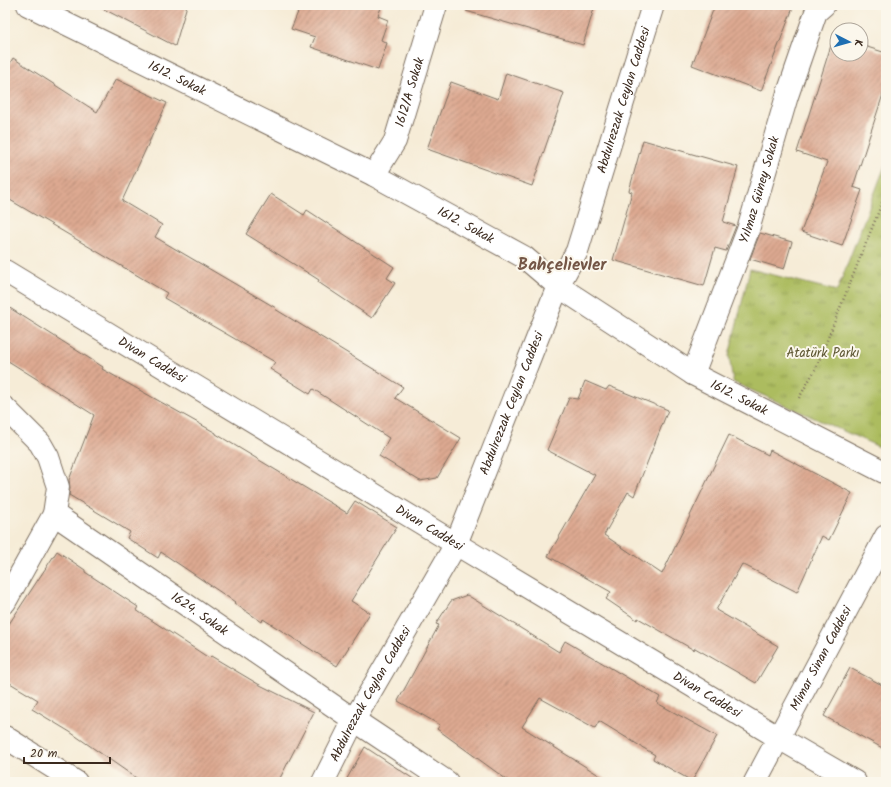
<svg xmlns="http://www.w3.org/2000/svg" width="891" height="787" font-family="Kalam,sans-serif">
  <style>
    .park { fill: url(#park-tufts); stroke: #74733e }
    .building { fill: url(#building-hatch) }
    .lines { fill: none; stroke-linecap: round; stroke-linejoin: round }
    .minor-casing { stroke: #7c6e5f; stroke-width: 24 }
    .tertiary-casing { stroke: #7c6e5f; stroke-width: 24 }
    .path { stroke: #7c6e5f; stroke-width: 2.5; stroke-dasharray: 1 3; stroke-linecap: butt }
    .minor { stroke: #fff; stroke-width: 22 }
    .tertiary { stroke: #fff; stroke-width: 22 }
    .labels { text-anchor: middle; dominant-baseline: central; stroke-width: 4; stroke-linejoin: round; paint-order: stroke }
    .street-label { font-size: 13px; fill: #3b2a1e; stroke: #fbf7ec }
    .park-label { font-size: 13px; fill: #5d5632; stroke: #fbf7ec }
    .district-label { font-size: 17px; font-weight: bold; fill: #745646; stroke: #fbf7ec }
  </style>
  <defs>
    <pattern id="park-tufts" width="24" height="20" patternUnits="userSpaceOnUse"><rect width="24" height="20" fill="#acbc5f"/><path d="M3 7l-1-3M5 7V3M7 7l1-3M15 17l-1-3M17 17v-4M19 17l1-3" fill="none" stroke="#8d994e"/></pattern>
    <pattern id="building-hatch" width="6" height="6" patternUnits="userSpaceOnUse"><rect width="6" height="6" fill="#dda991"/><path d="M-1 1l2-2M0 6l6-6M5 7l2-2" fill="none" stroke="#b48a76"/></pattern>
  </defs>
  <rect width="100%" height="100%" fill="#fbf7ec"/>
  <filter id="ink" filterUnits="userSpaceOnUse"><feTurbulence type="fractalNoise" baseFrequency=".025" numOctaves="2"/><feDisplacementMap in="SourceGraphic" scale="8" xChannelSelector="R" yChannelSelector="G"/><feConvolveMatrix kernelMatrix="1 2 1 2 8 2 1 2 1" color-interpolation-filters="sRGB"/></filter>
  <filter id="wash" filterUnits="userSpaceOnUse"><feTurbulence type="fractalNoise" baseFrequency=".012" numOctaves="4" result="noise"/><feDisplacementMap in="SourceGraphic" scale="16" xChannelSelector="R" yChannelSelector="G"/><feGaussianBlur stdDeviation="0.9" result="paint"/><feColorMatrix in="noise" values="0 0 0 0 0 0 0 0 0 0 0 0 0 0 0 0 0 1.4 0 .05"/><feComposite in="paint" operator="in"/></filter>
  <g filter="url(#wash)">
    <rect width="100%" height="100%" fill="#f6ecd7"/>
    <!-- park -->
    <path class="park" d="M886,163V450L733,382L729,356L750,269L837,291Z"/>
    <g id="blocks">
      <!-- building -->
      <path class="building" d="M96,5H187L175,46Z
        M301,5H382L378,16L388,20L381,40L387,43L378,70L311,47L315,37L291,29Z
        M467,5H595L583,45L466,11Z
        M715,5H794L761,91L692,65Z
        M834,36L837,37V54H861V45L886,53V85L853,187L862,190L842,246L801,232L827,162L797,152Z
        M13,58L97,112L116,79L167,103L122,201L162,225L155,237L276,308L275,309L403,387L395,398L461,438L437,478L420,481L379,456L389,438L313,389L310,394L270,369L275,362L164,298L167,293L5,197V72Z
        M506,73L564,93L532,186L427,149L451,82L498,99Z
        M643,140L738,167L723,222L736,226L726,251L715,248L704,286L613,260L632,192L629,191Z
        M271,194L304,215L307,210L394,267L387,278L395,283L372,318L318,282L319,280L246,234Z
        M760,233L792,242L784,269L750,259Z
        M5,305L103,367L102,369L216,433V434L347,513L355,501L397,527L351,601L370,613L337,666L263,619L262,622L234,603L235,602L161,552L158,558L127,538L130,532L69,495L70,488L69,480L94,415L5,359Z
        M585,381L606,390L609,386L668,410L634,496L628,492L604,535L662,574L729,435L768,455L770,450L852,493L829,540L822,536L797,592L742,564L716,610L778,646L756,683L695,648L694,650L638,618L637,620L606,599L611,592L548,556L595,475L547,450L569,398L578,399Z
        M57,551L85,570V572L138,607L136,610L209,658L211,656L258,684L314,712L278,782H142L70,732L32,709L38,700L5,680V630Z
        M467,595L559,652L565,641L660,697L657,703L717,736L692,781L653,759L655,755L599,721L595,728L540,698L522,727L610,782H510L437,729L440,725L398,701L439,625L436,624L451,601Z
        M850,668L886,687V750L824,716Z
        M365,747L418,782H345Z"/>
    </g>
  </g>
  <g filter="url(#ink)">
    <use href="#blocks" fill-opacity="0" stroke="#7c6e5f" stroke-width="1"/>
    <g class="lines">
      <defs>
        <g id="minor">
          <path id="s1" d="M28,5L374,175L524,257L558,286L693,374L886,473"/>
          <path id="s2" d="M374,175L395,141L436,5"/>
          <path id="s3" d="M693,374L748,230L787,96L816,12L824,5"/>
          <path id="s4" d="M5,408L40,443L48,457L58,487L54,514L354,720L447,782"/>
          <path d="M5,602L54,514"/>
          <path d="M5,737L76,782"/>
        </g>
        <g id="tertiary">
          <path id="s5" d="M5,271L456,544L779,738L855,782"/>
          <path id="s6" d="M323,782L354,720L456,544L558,286L577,251L653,5"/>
          <path id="s7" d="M755,782L886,536"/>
        </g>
      </defs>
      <!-- minor casing -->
      <use href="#minor" class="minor-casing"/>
      <!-- tertiary casing -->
      <use href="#tertiary" class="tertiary-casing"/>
      <!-- path -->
      <path class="path" d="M799,398L816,368L886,193"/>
      <!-- minor -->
      <use href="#minor" class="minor"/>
      <!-- tertiary -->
      <use href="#tertiary" class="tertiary"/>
    </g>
  </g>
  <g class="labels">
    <!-- street labels -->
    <g class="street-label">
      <text stroke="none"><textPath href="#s1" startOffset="166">1612. Sokak</textPath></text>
      <text stroke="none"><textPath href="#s2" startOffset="91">1612/A Sokak</textPath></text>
      <text stroke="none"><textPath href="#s6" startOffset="748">Abdulrezzak Ceylan Caddesi</textPath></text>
      <text stroke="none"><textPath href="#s3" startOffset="196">Yılmaz Güney Sokak</textPath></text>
      <text stroke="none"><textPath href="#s1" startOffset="490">1612. Sokak</textPath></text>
      <text stroke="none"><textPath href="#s5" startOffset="172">Divan Caddesi</textPath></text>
      <text stroke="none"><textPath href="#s1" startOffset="814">1612. Sokak</textPath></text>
      <text stroke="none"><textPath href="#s6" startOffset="424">Abdulrezzak Ceylan Caddesi</textPath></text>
      <text stroke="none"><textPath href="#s5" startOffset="496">Divan Caddesi</textPath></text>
      <text stroke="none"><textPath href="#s4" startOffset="301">1624. Sokak</textPath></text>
      <text stroke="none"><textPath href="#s7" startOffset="140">Mimar Sinan Caddesi</textPath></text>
      <text stroke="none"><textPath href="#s6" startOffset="100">Abdulrezzak Ceylan Caddesi</textPath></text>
      <text stroke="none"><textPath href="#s5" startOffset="820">Divan Caddesi</textPath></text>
    </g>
    <!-- park labels -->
    <g class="park-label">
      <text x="823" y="353">Atatürk Parkı</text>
    </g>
    <!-- district labels -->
    <g class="district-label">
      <text x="562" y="265">Bahçelievler</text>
    </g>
  </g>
  <!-- margin -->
  <rect width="891" height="787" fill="none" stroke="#fbf7ec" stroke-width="20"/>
  <!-- north arrow -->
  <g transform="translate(849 42) rotate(96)"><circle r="19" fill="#fbf7ec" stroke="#aea59a"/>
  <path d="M0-3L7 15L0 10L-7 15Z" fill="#1f6fb2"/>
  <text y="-6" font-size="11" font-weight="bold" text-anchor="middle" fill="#3b2a1e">K</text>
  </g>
  <!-- scale -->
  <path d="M24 757v6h86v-6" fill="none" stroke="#3b2a1e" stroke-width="2"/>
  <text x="30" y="757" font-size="12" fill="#3b2a1e" stroke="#fbf7ec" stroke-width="3" paint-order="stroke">20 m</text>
</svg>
